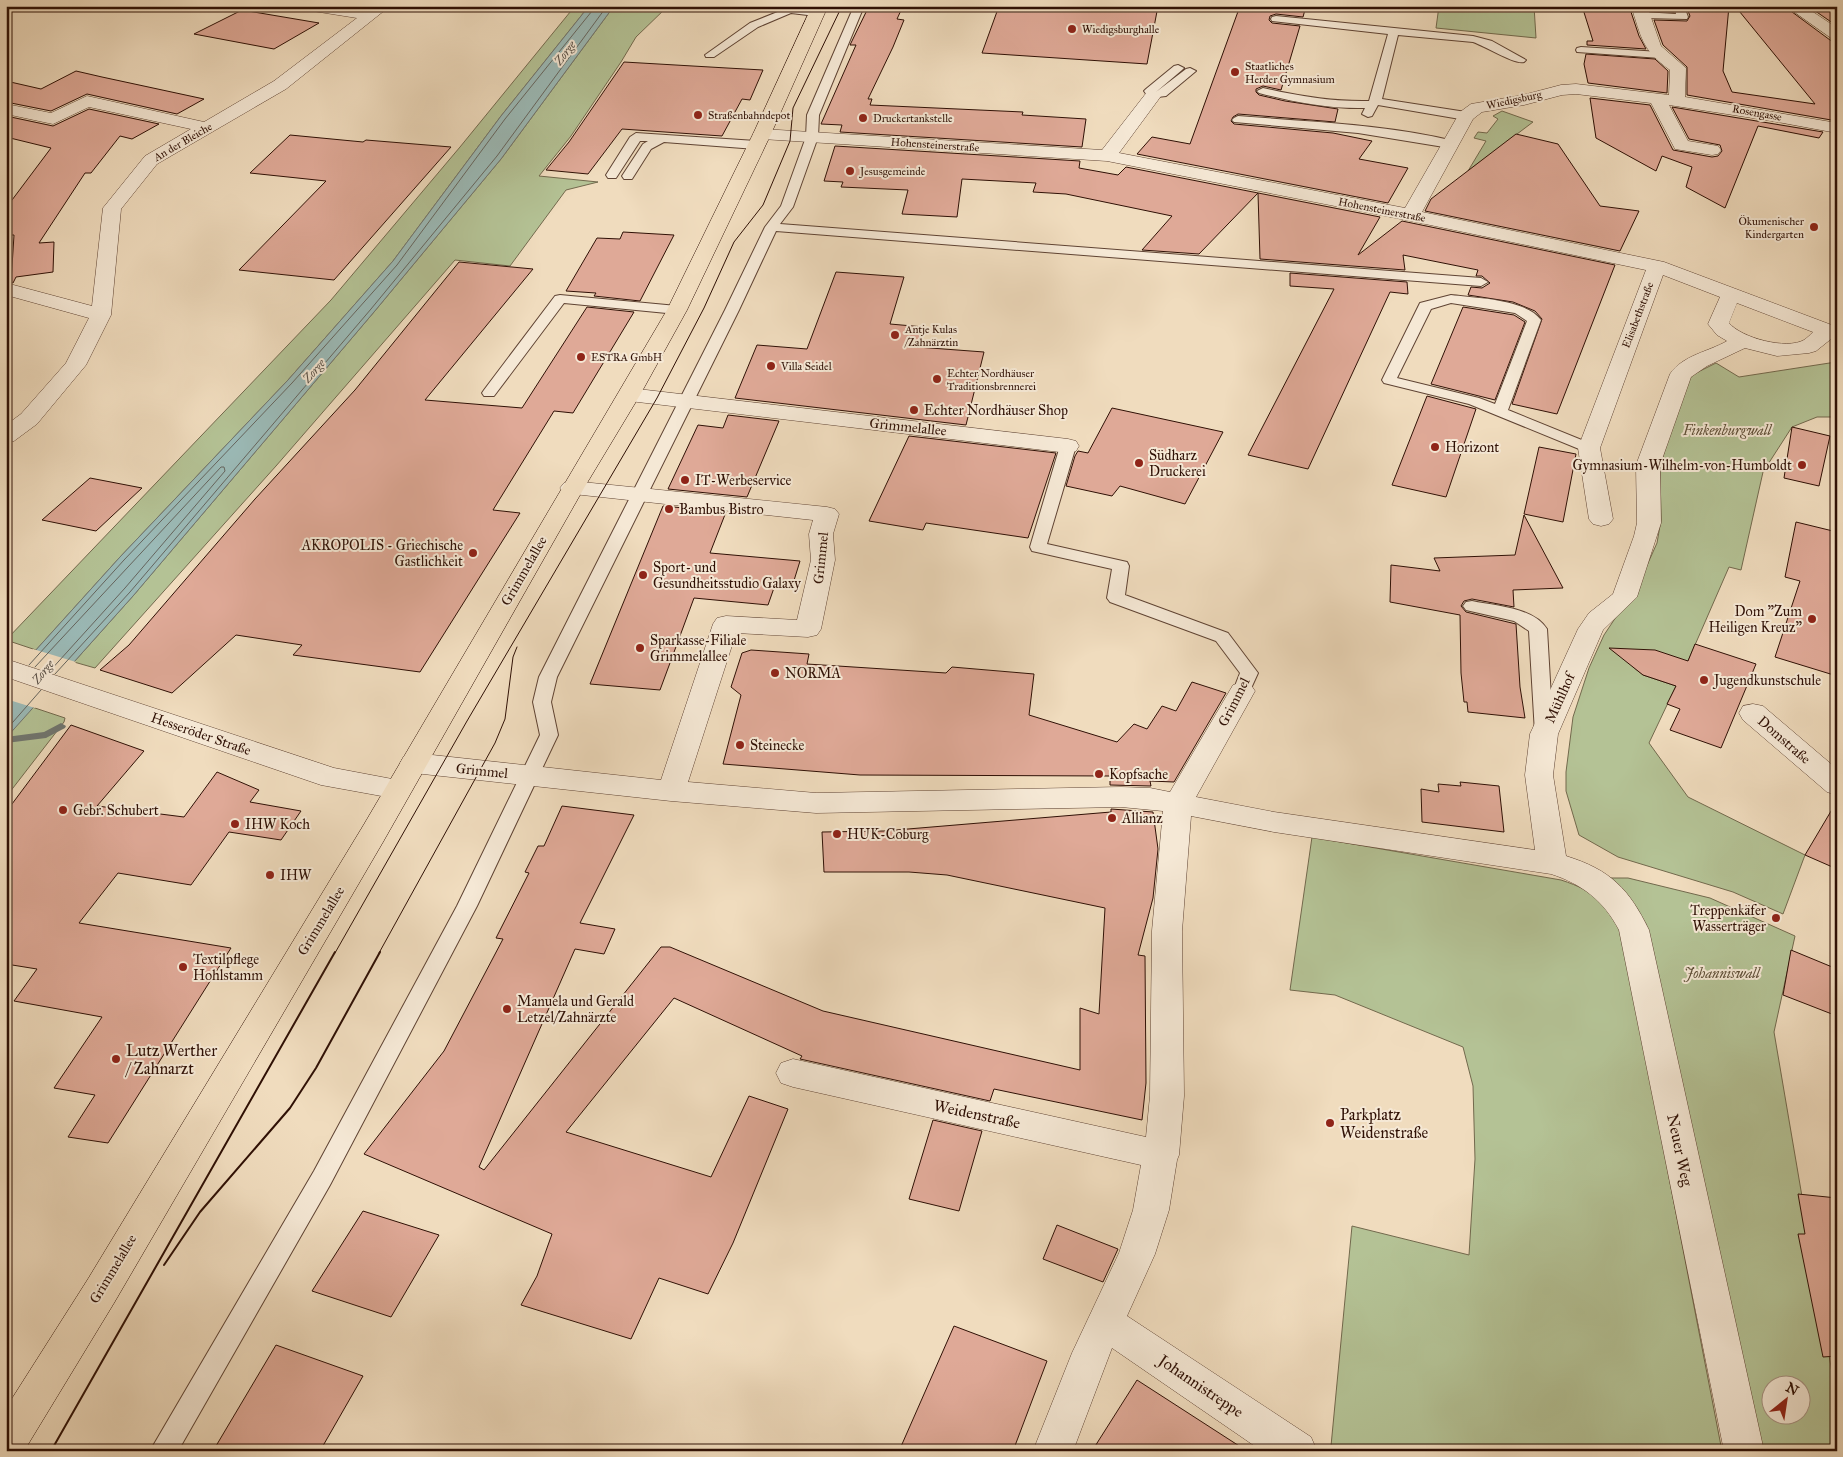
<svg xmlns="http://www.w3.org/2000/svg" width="1843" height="1457" font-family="'IM FELL Great Primer',serif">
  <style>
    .green { fill: #b4c295; stroke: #72694d; fill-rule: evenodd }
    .water { fill: #9bbab7; stroke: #707670 }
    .pier { fill: #f0dcbe }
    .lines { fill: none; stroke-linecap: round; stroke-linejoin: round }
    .shore { stroke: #65655e; stroke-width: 1 }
    .stream { fill: #707670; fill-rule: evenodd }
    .building { fill: #dfa997; stroke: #2f1005 }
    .service-casing { stroke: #5f4333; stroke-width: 2 }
    .minor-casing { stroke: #5f4333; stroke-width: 1 }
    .primary-casing { stroke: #2f1005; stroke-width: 1 }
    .service { fill: #f5e8d5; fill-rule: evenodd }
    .minor { fill: #f5e8d5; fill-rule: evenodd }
    .primary { fill: #f0dcbe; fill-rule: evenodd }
    .tram-far1 { stroke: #2f1005; stroke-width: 1 }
    .tram { stroke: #2f1005; stroke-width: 2 }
    .poi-dot { fill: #8f2418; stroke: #f5e8d5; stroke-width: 2 }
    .labels { text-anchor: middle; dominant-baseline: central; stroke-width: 4; stroke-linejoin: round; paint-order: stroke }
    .far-poi-label { font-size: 11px; fill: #2f1005; stroke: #f5e8d5; text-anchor: start }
    .far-street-label { font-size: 11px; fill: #2f1005; stroke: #f5e8d5 }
    .far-water-label { font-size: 12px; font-style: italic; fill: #554c43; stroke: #f5e8d5 }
    .poi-label { font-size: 14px; fill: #2f1005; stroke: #f5e8d5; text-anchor: start }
    .street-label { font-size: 14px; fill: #2f1005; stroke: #f5e8d5 }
    .park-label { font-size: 14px; font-style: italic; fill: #5e4e37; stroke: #f5e8d5 }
    .near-poi-label { font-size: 16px; fill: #2f1005; stroke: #f5e8d5; text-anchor: start }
    .near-street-label { font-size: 16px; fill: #2f1005; stroke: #f5e8d5 }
  </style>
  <rect width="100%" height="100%" fill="#f0dcbe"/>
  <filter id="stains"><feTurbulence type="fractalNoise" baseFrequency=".004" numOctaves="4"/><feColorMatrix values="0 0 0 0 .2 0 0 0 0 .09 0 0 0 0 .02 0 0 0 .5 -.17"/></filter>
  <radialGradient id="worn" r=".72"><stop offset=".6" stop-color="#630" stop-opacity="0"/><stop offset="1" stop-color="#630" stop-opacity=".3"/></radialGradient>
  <!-- green -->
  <path class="green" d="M575,6H589L501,116L393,261L288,380L120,557L36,650L6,640L331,300L460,147Z
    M614,6H668L636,37L621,62L571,136L539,176L598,182L566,190L510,266L455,260L276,466L95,668L74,662L133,596L374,312L501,159Z
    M1439,6H1534L1536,38L1436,28Z
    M1502,111L1533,122L1468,171L1486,141L1474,138L1478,132L1487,133L1498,119L1493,116Z
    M1836,362L1837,417H1817L1792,427L1763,472L1741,570L1729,567L1688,661L1631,659L1633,667L1643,675L1676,686L1649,743L1688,797L1805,855L1783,914L1733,892L1618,857L1579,835L1566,791V772L1573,717L1589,668L1604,635L1640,581L1657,543L1661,520L1660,468L1672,422L1688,377L1716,363L1739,377Z
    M32,707L65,718L64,722L6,797V738Z
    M1312,837L1561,880C1598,892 1603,903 1622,934L1722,1451H1339L1331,1446L1352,1226L1469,1255L1475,1159L1473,1086L1463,1047L1335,995L1290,990Z
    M1610,878H1628L1710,898L1795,936L1774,1032L1837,1402V1451H1760L1646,924L1631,902ZM1770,1384H1800V1414H1770Z"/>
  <!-- water -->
  <path class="water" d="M589,6H614L501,159L374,312L133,596L6,738V683L120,557L288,380L393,261L501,116Z"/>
  <!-- pier -->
  <path class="pier" d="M33,649L76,662L35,708L6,699V679Z"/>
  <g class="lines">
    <!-- shore -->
    <path class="shore" d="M29,665L124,560L292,383L397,265L505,119L592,11L593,6
      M35,667L221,467H224L225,471L125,588L49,672
      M55,674L130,592L371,309L497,156L607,6
      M6,730L41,690"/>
    <!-- stream -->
    <path class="stream" d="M61,723L66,726L65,728L46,738L6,743V737L44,732Z"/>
  </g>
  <!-- building -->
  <path class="building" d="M869,6H903L897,19L904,20L893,47L868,99H872L870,105L1023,112L1022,115L1086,119L1082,147L840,132L842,125L821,124L856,45H850Z
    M999,6H1158L1147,64L982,53Z
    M1240,6H1306L1303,17L1276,14L1270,16L1269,20L1272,23L1300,26L1281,90L1263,86L1256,89V92L1259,95L1285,101L1338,109L1335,122L1238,114L1233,117L1231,121L1234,124L1333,133L1372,141L1359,159L1408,168L1388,203L1137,154L1152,137L1190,144Z
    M1582,6H1629L1639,36L1646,49L1587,45V41H1593Z
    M1649,6H1672L1674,12L1651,11Z
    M1686,6H1729L1723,71L1732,92L1815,104L1735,6H1784L1830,40L1837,42V121L1687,95V67L1663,45L1654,20L1687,21L1690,16Z
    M1808,6H1837V26Z
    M242,10L319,23L274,49L194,34Z
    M1586,54L1655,59L1668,71L1667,93L1588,83L1584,64Z
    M624,62L727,68L763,70L750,100L742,99L722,136L622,129L588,174L546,170L569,142Z
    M76,71L102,77L204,99L177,114L87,94L51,111L6,102V81L41,89Z
    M1590,98L1650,105L1673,150L1712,157L1718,156L1722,151L1720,145L1689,139L1672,107L1823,132L1819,138L1758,126L1725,208L1686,187L1692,167L1662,156L1656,171L1596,138Z
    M89,109L159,124L132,139L120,136L91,173H85L39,243L54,242L53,272L16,277L13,283L11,282L14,235H6V208L51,148L6,137V116L53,126Z
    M1516,134L1558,144L1600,206L1639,211L1620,251L1425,211L1431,199Z
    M290,135L363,142L366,140L451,147L334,280L239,270L326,181L250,173Z
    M835,146L1080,161L1079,168L1118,175L1126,167L1380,217L1358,255L1402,221L1615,265L1557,414L1512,404L1542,319L1535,311L1513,302L1468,295L1471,287L1482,288L1490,283L1482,276H1476L1478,270L1403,255L1405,270L1260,259L1258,193L1199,254L1142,250L1172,216L1066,194L1033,192L1036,183L962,179L957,217L902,214L908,190L841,187L843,182L824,181Z
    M623,232L674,235L640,301L594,296L596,293L566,291L597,238L620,239Z
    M459,262L533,269L425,400L522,408L587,307L634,312L573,413L554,411L493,510L520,513L420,672L293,655L302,645L236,635L172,693L100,670L129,645L255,499L355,390Z
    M836,272L904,277L890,324L924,327L917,347L984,352L966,425L735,398L757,345L807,349Z
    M1290,273L1407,282L1408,294L1390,292L1308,469L1248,455L1334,289L1290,286Z
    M1463,307L1514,315L1525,322L1495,400L1431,384Z
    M1427,396L1476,409L1446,497L1392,485Z
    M1112,408L1223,432L1185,504L1120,486L1112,496L1066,486L1075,456L1078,451L1088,453Z
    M728,415L779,421L747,497L668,489L698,425L723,428Z
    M1792,427L1830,436L1819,486L1784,478Z
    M909,436L1056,453L1028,538L926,523L923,530L869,521Z
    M1539,447L1576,454L1563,522L1524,514Z
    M90,478L142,488L96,531L42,520Z
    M663,506L726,512L710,553L800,561L792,587L775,585L768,605L694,598L660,690L590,684Z
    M1524,515L1563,588L1513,590L1514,607L1472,599L1464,601L1461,606L1466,612L1516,624L1520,687L1525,718L1468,712L1467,702H1464L1461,673L1460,615L1390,602L1391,565L1440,571L1434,558L1515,555Z
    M1796,522L1837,532V676L1775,657L1800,581L1785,577Z
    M1695,644L1756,664L1721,748L1670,730L1680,709L1667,704L1676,686L1643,675L1609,648L1655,650L1688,661Z
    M751,650L809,654L807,664L946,673L952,667L1034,674L1029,715L1117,742L1134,724L1147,729L1162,706L1176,711L1192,682L1226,693L1174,782L1150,781L1151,786L1110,785V776L860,775L723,764L741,695L731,687L742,653Z
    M71,725L144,751L97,806L184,817L217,772L259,790L250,802L301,811L281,840L229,832L191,885L118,873L79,923L231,948L108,1143L68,1137L95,1095L54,1088L102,1017L14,1001L37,969L6,964V812Z
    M1460,782L1499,786L1504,832L1422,822L1421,789L1439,792L1438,784L1461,786Z
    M1837,801V869L1805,855Z
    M562,806L634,815L580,923L615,929L604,954L575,949L479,1167L484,1170L661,947H670L823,1011L1080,1070V1008L1099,1014L1105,908L947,875L909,872H824L822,832L884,831L1111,812V809L1153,812L1158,849L1153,898L1138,955L1145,956L1146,1083L1142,1120L994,1089L990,1101L800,1059L802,1056L674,998L566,1132L711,1177L749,1096L788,1109L733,1243L708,1294L659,1278L631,1339L521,1305L537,1276L552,1234L364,1154L444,1051L503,939L496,938L529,873L525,872L538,846H544Z
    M1791,950L1837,969V1016L1783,995Z
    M933,1120L982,1131L959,1211L909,1199Z
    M1798,1194L1837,1198V1356L1823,1357L1798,1234H1805Z
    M363,1211L439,1235L391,1317L312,1291Z
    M1057,1225L1118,1249L1103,1282L1043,1259Z
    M954,1326L1047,1361L1013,1451H899Z
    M276,1345L363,1376L320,1451H213Z
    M1137,1380L1247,1451H1092Z"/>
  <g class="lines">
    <defs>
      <path id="service" d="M854,6H864L819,115L818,137L793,207L780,224L1481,278L1488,282L1481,286L776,231L739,310L557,677L551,702L558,735L477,906L330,1185L178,1451H150L314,1171L457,906L540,735L533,702L539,677L725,310L765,227L781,206L806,137L807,115Z
        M1674,6H1684L1688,17L1687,19L1642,18L1637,15L1642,12L1676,14Z
        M790,7L816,10L821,13L816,16L791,13L758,27L714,57H706L705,55L750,23Z
        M1276,16L1473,36L1492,41L1526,60L1524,62C1515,65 1485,46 1473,42L1398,35L1382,99L1466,112L1472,116L1466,120L1378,105L1372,116L1368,117L1362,114L1365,108C1329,109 1294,102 1259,93L1257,91L1263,88C1298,96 1333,102 1369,101L1388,34L1272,21L1271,19L1272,17Z
        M1581,47L1660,52L1665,55L1660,58L1577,52L1576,50L1577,48Z
        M1178,65L1184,68L1182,70L1156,92L1186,69L1190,68L1196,71L1166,96L1149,98L1144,91L1146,89L1174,66Z
        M1238,116C1310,122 1384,124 1454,141L1456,144L1450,148L1358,133L1234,122L1232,120L1234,118Z
        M636,133L756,141L762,145L756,149L664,142L651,149L632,179H624L622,176L643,144L648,141H640L616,178H608L606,175L630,137Z
        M560,295L677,306L684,310L677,314L564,303L494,396H484L482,393L484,390L555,296Z
        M1451,295C1475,298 1526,299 1541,320L1508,410L1594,445L1597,448L1594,451H1584L1469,404L1384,383L1382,380L1420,303ZM1451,303L1515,313L1527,321L1495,404L1479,398L1397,378L1431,309Z
        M1068,441L1073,443L1076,446L1047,544L1127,562L1129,566L1125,595L1228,633L1258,673L1248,695L1242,697L1236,695L1233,691L1240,673L1216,641L1110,602L1107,598L1112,569L1032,551L1030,547L1060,446L1063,443Z
        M1472,601C1495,606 1533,607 1547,629L1553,733L1551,738L1544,739L1537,738L1535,733L1529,631L1514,621L1466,610L1463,606L1466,602Z"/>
      <path id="minor" d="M306,6H341L367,11L373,6H390L286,89L157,164L121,209L111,315L86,365L37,424L14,441L6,443V425L21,414L66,363L89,318L6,295V283L92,306L103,208L145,156L191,129L89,107L53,124L6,114V104L51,113L87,96L204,122L274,81L357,18L313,11L308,9Z
        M1631,6H1647L1661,46L1686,68L1685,97L1837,123V133L1772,121L1669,105L1688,141L1718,146L1721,150L1718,154L1712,155L1675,149L1651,103L1576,94L1562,95L1524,105L1482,112L1473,119L1422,212L1664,262L1837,327V340L1831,339L1816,351L1809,353L1777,356L1745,348L1707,366L1691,377L1660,465L1661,523L1637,597L1603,630L1558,734L1553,775L1566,856C1611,870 1629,889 1649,930L1764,1451H1724L1619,930C1604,901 1582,884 1551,874L1274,832L1191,816L1182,931L1184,1096L1179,1155L1177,1160L1169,1210L1155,1254L1127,1316L1311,1437L1317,1451H1262L1112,1348L1073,1451H1033L1072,1353L1119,1253L1133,1210L1141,1165L793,1087L781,1083L776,1073L781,1063L793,1059L1146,1137L1150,1096L1152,931L1163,811L1121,807L816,813L671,801L414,773L404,770L400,763L404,756L414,753L661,780L713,624L717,618L726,616L797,620L811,560L809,534L813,520L564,493L560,488L564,483L572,481L827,507L835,509L839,514L833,534L835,560L821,629L817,635L808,637L736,633L688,782L816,793L1121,787L1150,788L1170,792L1233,685L1242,682L1251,685L1255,691L1196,797L1274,812L1535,850L1525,775L1530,734L1578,629L1589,613L1613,594L1634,536L1637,523L1636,465L1670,374C1683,355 1708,352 1727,341L1717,335L1708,324L1720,297L1663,275L1600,448L1613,519L1609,524L1601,526L1593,524L1589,519L1578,448L1646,270L1411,221L1107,161L762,139L756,138L753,134L756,130L762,129L1102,150L1147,92H1159L1161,96L1119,153L1405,208L1460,112L1471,104L1477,103L1523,95L1561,85L1576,84L1669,95L1670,70C1641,49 1642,38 1631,6ZM1737,303L1813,332C1810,335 1807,338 1804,340C1787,350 1741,338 1729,323Z
        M1786,6H1804L1837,28V40L1831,38Z
        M629,388L1068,439L1076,441L1079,446L1076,451L1068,453L621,400L618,395L621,390Z
        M6,659L334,768L408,782L412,789L408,796L398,799L321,785L6,677Z
        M1753,704L1763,706L1837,769V795L1827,792L1743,720L1739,713L1743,706Z"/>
      <path id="primary" d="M812,6H828L771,134L687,310L640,395L584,488L383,842L114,1303L24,1451H6V1408L88,1279L363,826L667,310L753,134Z"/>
    </defs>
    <!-- service casing -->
    <use href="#service" class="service-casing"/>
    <!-- minor casing -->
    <use href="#minor" class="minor-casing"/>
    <!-- primary casing -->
    <use href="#primary" class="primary-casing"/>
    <!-- service -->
    <use href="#service" class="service"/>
    <!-- minor -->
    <use href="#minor" class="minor"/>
    <!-- primary -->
    <use href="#primary" class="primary"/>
    <!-- tram-far1 -->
    <path class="tram-far1" d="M335,953L467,721L657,398L704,308L734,242L763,205L790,141L793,108L842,6
      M379,953L495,743L505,719L513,657L517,647"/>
    <!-- tram -->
    <path class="tram" d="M164,1265L200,1212L290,1108L316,1068L380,952
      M51,1451L335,952"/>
  </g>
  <!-- markers -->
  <g class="poi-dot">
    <circle cx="1072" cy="29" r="5"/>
    <circle cx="1235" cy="72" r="5"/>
    <circle cx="698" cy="115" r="5"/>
    <circle cx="863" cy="118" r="5"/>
    <circle cx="850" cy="171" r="5"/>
    <circle cx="1814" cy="227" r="5"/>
    <circle cx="895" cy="335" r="5"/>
    <circle cx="581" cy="357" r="5"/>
    <circle cx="771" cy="366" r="5"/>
    <circle cx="937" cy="379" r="5"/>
    <circle cx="914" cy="410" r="5"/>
    <circle cx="1435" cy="447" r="5"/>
    <circle cx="1139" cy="463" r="5"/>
    <circle cx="1802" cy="465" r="5"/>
    <circle cx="685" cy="480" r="5"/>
    <circle cx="669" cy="509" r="5"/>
    <circle cx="473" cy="553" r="5"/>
    <circle cx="643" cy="575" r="5"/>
    <circle cx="1812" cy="619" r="5"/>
    <circle cx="640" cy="648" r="5"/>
    <circle cx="775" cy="673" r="5"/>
    <circle cx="1704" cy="680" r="5"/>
    <circle cx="740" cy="745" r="5"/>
    <circle cx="1099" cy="774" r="5"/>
    <circle cx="63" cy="810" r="5"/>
    <circle cx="1112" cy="818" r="5"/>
    <circle cx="235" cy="824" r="5"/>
    <circle cx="837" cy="834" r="5"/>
    <circle cx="270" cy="875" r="5"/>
    <circle cx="1776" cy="918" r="5"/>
    <circle cx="183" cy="967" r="5"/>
    <circle cx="507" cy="1009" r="5"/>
    <circle cx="116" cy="1059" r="5"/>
    <circle cx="1330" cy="1123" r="5"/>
  </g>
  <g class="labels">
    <!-- far-poi labels -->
    <g class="far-poi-label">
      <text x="1082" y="29">Wiedigsburghalle</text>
      <text x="1245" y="66">Staatliches<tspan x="1245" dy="13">Herder Gymnasium</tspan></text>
      <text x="708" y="115">Straßenbahndepot</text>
      <text x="873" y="118">Druckertankstelle</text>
      <text x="860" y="171">Jesusgemeinde</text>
      <text x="1804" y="221" text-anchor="end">Ökumenischer<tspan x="1804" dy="13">Kindergarten</tspan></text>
      <text x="905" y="329">Antje Kulas<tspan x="905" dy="13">/Zahnärztin</tspan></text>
      <text x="591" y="357">ESTRA GmbH</text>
      <text x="781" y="366">Villa Seidel</text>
      <text x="947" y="373">Echter Nordhäuser<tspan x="947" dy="13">Traditionsbrennerei</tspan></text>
    </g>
    <!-- far-street labels -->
    <g class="far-street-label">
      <text transform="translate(1514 100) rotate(-12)">Wiedigsburg</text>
      <text transform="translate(1757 113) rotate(10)">Rosengasse</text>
      <text transform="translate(183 142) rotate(-30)">An der Bleiche</text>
      <text transform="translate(935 145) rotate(4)">Hohensteinerstraße</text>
      <text transform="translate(1382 210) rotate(11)">Hohensteinerstraße</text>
      <text transform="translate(1638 315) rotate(-69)">Elisabethstraße</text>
    </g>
    <!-- far-water labels -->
    <g class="far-water-label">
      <text transform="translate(565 53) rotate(-52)">Zorge</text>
      <text transform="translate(314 371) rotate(-48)">Zorge</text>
      <text transform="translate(43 672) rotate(-51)">Zorge</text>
    </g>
    <!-- poi labels -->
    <g class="poi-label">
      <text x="924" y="410">Echter Nordhäuser Shop</text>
      <text x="1445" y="447">Horizont</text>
      <text x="1149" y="455">Südharz<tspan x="1149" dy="16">Druckerei</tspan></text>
      <text x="1792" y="465" text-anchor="end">Gymnasium-Wilhelm-von-Humboldt</text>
      <text x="695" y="480">IT-Werbeservice</text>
      <text x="679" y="509">Bambus Bistro</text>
      <text x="463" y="545" text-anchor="end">AKROPOLIS - Griechische<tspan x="463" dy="16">Gastlichkeit</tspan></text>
      <text x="653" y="567">Sport- und<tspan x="653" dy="16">Gesundheitsstudio Galaxy</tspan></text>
      <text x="1802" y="611" text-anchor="end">Dom "Zum<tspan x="1802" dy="16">Heiligen Kreuz"</tspan></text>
      <text x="650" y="640">Sparkasse-Filiale<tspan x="650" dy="16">Grimmelallee</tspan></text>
      <text x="785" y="673">NORMA</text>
      <text x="1714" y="680">Jugendkunstschule</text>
      <text x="750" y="745">Steinecke</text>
      <text x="1109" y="774">Kopfsache</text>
      <text x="73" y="810">Gebr. Schubert</text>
      <text x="1122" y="818">Allianz</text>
      <text x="245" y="824">IHW Koch</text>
      <text x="847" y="834">HUK-Coburg</text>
      <text x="280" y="875">IHW</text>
      <text x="1766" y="910" text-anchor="end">Treppenkäfer<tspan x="1766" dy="16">Wasserträger</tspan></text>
      <text x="193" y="959">Textilpflege<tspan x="193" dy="16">Hohlstamm</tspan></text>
      <text x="517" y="1001">Manuela und Gerald<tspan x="517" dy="16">Letzel/Zahnärzte</tspan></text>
    </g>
    <!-- street labels -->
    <g class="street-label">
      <text transform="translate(908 427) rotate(6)">Grimmelallee</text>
      <text transform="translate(821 558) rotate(-84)">Grimmel</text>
      <text transform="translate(524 571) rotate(-60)">Grimmelallee</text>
      <text transform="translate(1560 698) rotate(-66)">Mühlhof</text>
      <text transform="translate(1234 702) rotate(-63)">Grimmel</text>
      <text transform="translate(201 734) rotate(19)">Hesseröder Straße</text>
      <text transform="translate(1784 740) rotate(41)">Domstraße</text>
      <text transform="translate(482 771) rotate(6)">Grimmel</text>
      <text transform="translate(321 921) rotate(-59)">Grimmelallee</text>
      <text transform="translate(113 1269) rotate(-59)">Grimmelallee</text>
    </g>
    <!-- park labels -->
    <g class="park-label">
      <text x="1727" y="430">Finkenburgwall</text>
      <text x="1722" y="973">Johanniswall</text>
    </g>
    <!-- near-poi labels -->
    <g class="near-poi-label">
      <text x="126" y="1050">Lutz Werther<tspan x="126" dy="18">/ Zahnarzt</tspan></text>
      <text x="1340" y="1114">Parkplatz<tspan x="1340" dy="18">Weidenstraße</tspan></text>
    </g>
    <!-- near-street labels -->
    <g class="near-street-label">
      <text transform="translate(977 1114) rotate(12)">Weidenstraße</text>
      <text transform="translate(1680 1150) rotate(78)">Neuer Weg</text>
      <text transform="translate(1201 1386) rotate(34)">Johannistreppe</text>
    </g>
  </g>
  <!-- margin -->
  <rect width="1843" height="1457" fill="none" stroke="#f0dcbe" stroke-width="25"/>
  <rect x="8" y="8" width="1828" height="1442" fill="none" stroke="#2f1005" stroke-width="2.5"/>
  <rect x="12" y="12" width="1818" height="1432" fill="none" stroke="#2f1005"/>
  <!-- north arrow -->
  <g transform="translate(1786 1400) rotate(30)"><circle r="24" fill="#f5e8d5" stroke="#a69282"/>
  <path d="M0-4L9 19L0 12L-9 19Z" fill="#8f2418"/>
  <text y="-8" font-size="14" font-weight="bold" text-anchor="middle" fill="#2f1005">N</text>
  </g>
  <rect width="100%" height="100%" filter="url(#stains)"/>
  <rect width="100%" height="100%" fill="url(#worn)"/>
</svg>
